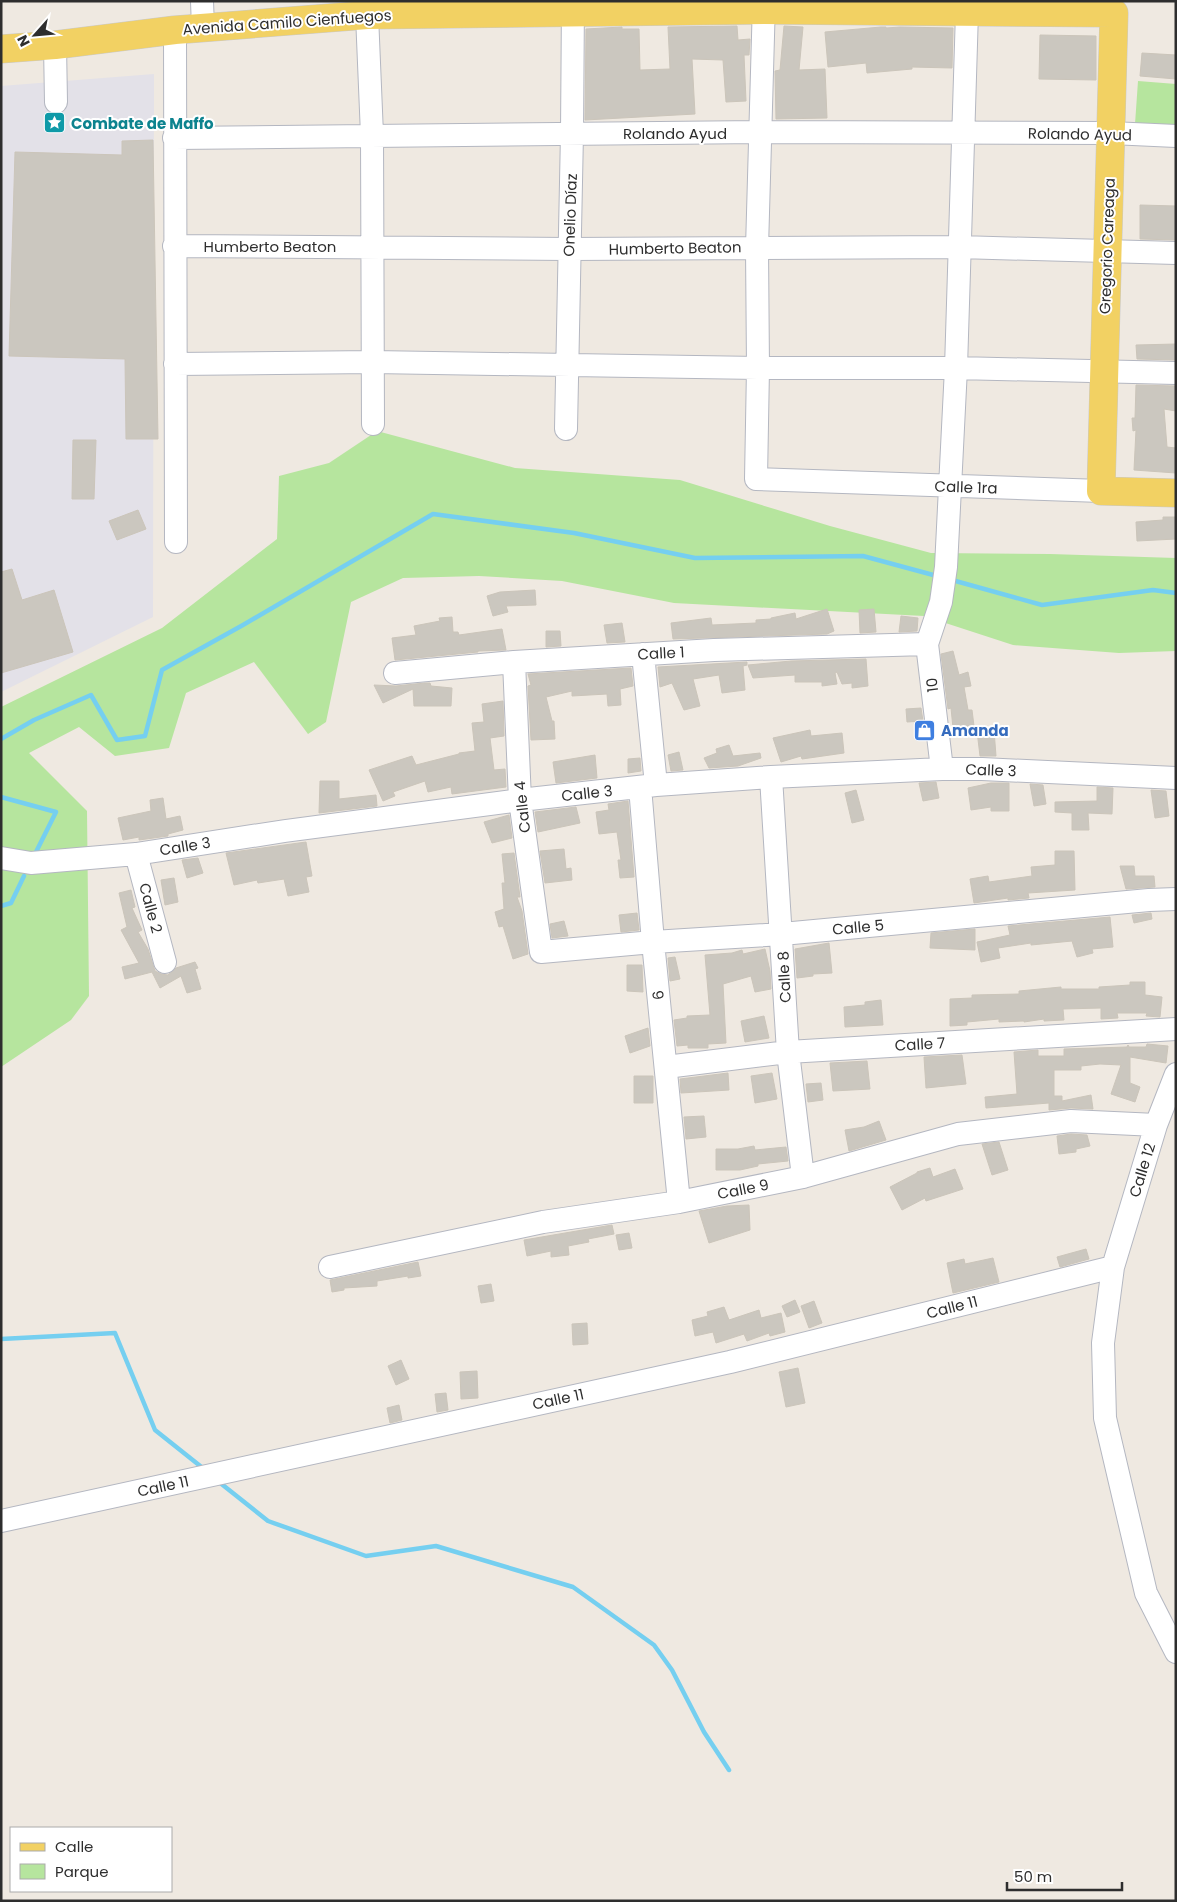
<svg xmlns="http://www.w3.org/2000/svg" width="1177" height="1902" font-family="Poppins,sans-serif">
  <style>
    .industrial { fill: #e3e1e8 }
    .green { fill: #b6e59e }
    .lines { fill: none; stroke-linecap: round; stroke-linejoin: round }
    .stream { stroke: #75cff0; stroke-width: 4.5 }
    .building { fill: #cbc7bf; stroke: #cbc5ba }
    .minor-casing { stroke: #b4b7c1; stroke-width: 24 }
    .major-casing { stroke: #c9c9c9; stroke-width: 29 }
    .minor { stroke: #fff; stroke-width: 22 }
    .major { stroke: #f2d163; stroke-width: 28 }
    .labels { text-anchor: middle; dominant-baseline: central; stroke-width: 4; stroke-linejoin: round; paint-order: stroke }
    .street-label { font-size: 15px; fill: #2e2e2e; stroke: #fff }
    .culture-label { font-size: 15px; font-weight: bold; fill: #0d838f; stroke: #fff; text-anchor: start }
    .shop-label { font-size: 15px; font-weight: bold; fill: #366cbe; stroke: #fff; text-anchor: start }
  </style>
  <rect width="100%" height="100%" fill="#efe9e1"/>
  <!-- industrial -->
  <path class="industrial" d="M154,74L153,617L1,692V86Z"/>
  <!-- green -->
  <path class="green" d="M1138,81L1176,84V127L1135,124Z
    M377,431L515,468L680,480L830,526L931,553L1050,554L1176,558V651L1119,653L1013,645L924,616L674,603L562,581L479,576L403,578L351,602L326,722L308,734L254,662L186,693L169,748L115,756L79,727L29,753L87,811L89,996L71,1020L1,1067V707L162,628L277,539L279,476L329,463Z"/>
  <g class="lines">
    <!-- stream -->
    <path class="stream" d="M952,580L1042,605L1153,590L1176,593
      M1,739L34,720L91,695L117,740L145,736L162,670L243,625L433,514L574,533L695,558L863,556L937,576
      M1,797L56,812L36,852
      M1,906L11,903L24,876
      M1,1339L115,1333L155,1430L204,1469
      M219,1482L268,1521L366,1556L436,1546L573,1587L654,1645L672,1670L704,1732L729,1770"/>
  </g>
  <!-- building -->
  <path class="building" d="M737,26L738,40L750,39L749,55H744L746,101L726,102L723,60L692,59L695,114L585,120L586,29L622,27V29H639L640,70L670,69L668,27Z
    M784,26L803,27L799,70L825,69L827,118L776,119L775,71L780,70Z
    M881,27H886V28L900,27L953,28L952,68L912,67V69L867,73L866,63L828,67L825,32Z
    M1040,35L1096,36V80L1039,79Z
    M1142,53L1176,55V79L1140,76Z
    M153,140L158,439H126L125,359L9,356L15,152L122,155V141Z
    M1140,205L1176,206V240L1140,239Z
    M1176,344V360L1137,359L1136,345Z
    M1136,385L1176,386V411L1164,409L1167,447L1176,448V473L1134,470L1136,430L1133,431L1132,418H1135Z
    M73,440H96L94,499H72Z
    M138,510L146,529L117,540L109,521Z
    M1163,517H1176V539L1137,541L1136,522L1163,520Z
    M12,569L22,600L54,590L73,652L1,673V572Z
    M535,590L536,605L506,606L508,612L493,616L487,596L500,592Z
    M827,609L834,631L827,634L673,639L671,623L711,618L712,625L756,623V620L771,619V618L795,613L796,619Z
    M874,609L876,632L860,633L859,610Z
    M901,616L918,618L917,631L899,632Z
    M452,617L453,632H458L459,635L502,629L506,650L478,651V652L395,660L392,638L416,635L414,626L440,621L439,618Z
    M622,623L625,642L607,643L604,625Z
    M546,631H560L561,646L546,647Z
    M953,651L959,675L968,672L971,686L964,687L968,710H972L974,726L953,728L951,708L948,709L941,654Z
    M866,659L868,686L852,688V683L842,684L837,672L835,673L837,684L822,686V682H795V675L753,678L748,665L791,661Z
    M747,662V665L743,666L745,690L722,693L719,675L693,679L700,706L684,710L672,683L660,687L658,667Z
    M631,668L633,686L620,689L621,705L608,706L607,694L572,696V691L546,697L552,721H554L555,739L531,740L528,686L531,685L528,674Z
    M425,683H430L431,686L452,688L451,706H414L413,689L383,703L374,685L396,686Z
    M503,701L504,736L490,738L494,770L505,769L506,787L452,794L451,787L428,792L425,781L393,792L395,796L383,801L369,770L412,756L416,765L459,754V753L475,751L472,723L484,722L482,704Z
    M921,708L923,721L907,722L906,709Z
    M810,730L811,736L842,733L844,753L802,759L801,756L781,762L773,738Z
    M994,730L996,756H980L977,731Z
    M729,745L733,756L760,753L761,758L738,766L709,768L704,758L717,753L716,749Z
    M679,752L683,770L671,771L668,755Z
    M595,755L597,778L556,783L553,762Z
    M640,758L641,771L628,773V759Z
    M320,781H339V799L376,795L377,806L319,813Z
    M936,782L939,798L923,801L919,783Z
    M991,783H1009V811H991V807L971,810L968,788Z
    M1030,784L1043,785L1046,804L1034,806Z
    M1097,787L1113,788L1112,814L1088,813L1089,830H1072V813L1055,812V802L1097,801Z
    M856,790L864,820L852,823L845,793Z
    M1151,790L1166,791L1169,816L1155,818Z
    M163,798L166,819L180,816L183,830L168,834V836L139,840V837L123,840L118,818L151,811L150,800Z
    M628,801L634,877L620,878L618,860H621L617,832L599,834L596,812L609,810L608,804Z
    M576,807L580,823L538,832L535,812Z
    M509,815L512,838L492,843L484,822Z
    M306,842L312,876L306,877L309,892L288,896L284,879L258,883L257,880L234,885L226,853Z
    M564,849L566,869L571,868L572,880L545,883L540,851Z
    M1055,851H1074L1075,890L1028,893L1029,898L1008,900V898L974,903L970,879L988,876L989,882L1032,876L1031,867L1055,865Z
    M514,853L520,897H517L522,911L528,954L513,959L503,926L499,927L495,912L504,909L502,883H505L502,854Z
    M198,858L203,873L187,878L182,860Z
    M1120,866H1134L1135,876H1154L1155,887L1126,889Z
    M174,878L178,902L165,905L161,880Z
    M131,890L135,907L132,908L142,930L138,932L148,949L155,971L161,974L168,975L176,968L195,962L198,968L195,969L201,989L187,993L181,976L160,988L152,972L125,979L122,967L139,963L121,930L127,927L119,893Z
    M637,913L639,930L621,932L619,915Z
    M1151,913L1152,919L1134,923L1132,915Z
    M1110,917L1113,947L1092,949L1093,953L1077,957L1072,941L1031,945V943L998,948L1000,958L981,962L977,942L1010,935L1008,926Z
    M564,921L568,936L552,938L550,924Z
    M975,929V950L930,948L931,933Z
    M829,943L832,973L813,974V976L797,978L795,949Z
    M765,949L770,971L771,989L755,992L751,976L723,984L726,1043L708,1044V1048H688V1045L677,1046L674,1020L687,1018V1016L710,1015L705,955L732,953L742,950L743,954Z
    M675,957L680,979L670,981L668,958Z
    M627,965H642L643,992L627,991Z
    M1130,982H1145V995L1162,997L1160,1017L1146,1016L1147,1013H1117L1118,1018L1101,1019V1008L1063,1009L1064,1020L1044,1021V1019L1024,1022V1021L999,1022V1019L967,1022V1025L950,1026V999L972,998V995L1019,994V991L1061,987V989H1099V987L1130,985Z
    M881,1000L883,1025L845,1027L844,1007L865,1005V1002Z
    M764,1016L769,1038L745,1042L741,1021Z
    M648,1028L650,1046L630,1053L625,1036Z
    M1147,1044L1168,1046L1166,1063L1130,1057V1083L1140,1087L1135,1102L1111,1094L1121,1065L1100,1064L1081,1066V1070H1054V1096H1062V1101L1091,1095L1093,1109L1071,1108L1049,1110V1103L986,1108L985,1097L1017,1094L1014,1052L1038,1050V1056H1064V1049L1127,1047L1128,1045L1129,1047H1146Z
    M962,1055L966,1084L926,1088L924,1057Z
    M867,1061L870,1089L833,1091L830,1063Z
    M728,1073L729,1090L681,1093L680,1079Z
    M772,1073L777,1099L755,1103L751,1076Z
    M634,1076H653V1103H634Z
    M821,1083L823,1100L808,1102L806,1084Z
    M704,1116L706,1137L686,1139L684,1117Z
    M879,1121L886,1140L849,1151L845,1130L864,1127Z
    M1071,1134L1087,1135L1090,1146L1076,1149V1152L1059,1154L1057,1136Z
    M999,1142L1008,1170L992,1175L982,1144Z
    M754,1146L755,1150L786,1147L788,1161L758,1164V1166L740,1170H716V1149H738Z
    M930,1168L933,1177L955,1169L963,1189L926,1201L925,1198L902,1210L890,1187L917,1173V1172Z
    M749,1205L750,1230L709,1243L699,1211L727,1206Z
    M612,1225L614,1234L588,1239L589,1242L568,1246L569,1255L551,1257V1251L527,1256L524,1240Z
    M629,1233L632,1248L619,1250L616,1235Z
    M1086,1249L1089,1259L1060,1267L1057,1257Z
    M993,1258L999,1282L953,1293L947,1263L964,1259L965,1264Z
    M418,1262L421,1276L408,1278V1276L377,1281V1286L344,1288V1290L332,1292L330,1280Z
    M491,1284L494,1301L481,1303L478,1286Z
    M795,1300L800,1312L787,1317L782,1306Z
    M814,1301L822,1323L809,1328L801,1306Z
    M724,1307L729,1320L759,1310L761,1318L781,1313L785,1332L770,1336L769,1333L747,1341L744,1334L716,1343L713,1332L695,1336L692,1320L708,1316L707,1312Z
    M587,1323L588,1344L573,1345L572,1324Z
    M401,1360L409,1379L396,1385L388,1366Z
    M798,1368L805,1403L786,1407L779,1372Z
    M477,1371L478,1398L461,1399L460,1372Z
    M446,1393L448,1410L437,1412L435,1394Z
    M399,1405L402,1420L390,1423L387,1408Z"/>
  <g class="lines">
    <defs>
      <path id="minor" d="M202,1L203,28
        M764,1L757,248L758,368L756,479L1101,491
        M367,15L372,135L373,424
        M175,30L176,542
        M55,45L56,102
        M174,138L760,132L1111,133L1176,136
        M174,246L568,249L959,247L1176,253
        M175,364L373,362L758,368H956L1176,373
        M566,429L572,133L573,1
        M643,654L656,785
        M514,662L520,800L541,952L653,942L782,934L1149,900L1176,899
        M395,673L514,662L714,650L927,644
        M942,769L927,644L941,602L946,567L956,368L967,12
        M771,777L788,1052L803,1177
        M640,787L653,942L679,1202
        M136,854L165,962
        M1,858L31,863L136,854L285,831L520,800L656,785L771,777L942,769H982L1176,778
        M666,1067L788,1052L1176,1029
        M1176,1074L1156,1125L1113,1267L1103,1343L1105,1418L1146,1593L1176,1652
        M330,1267L543,1222L679,1202L803,1177L958,1134L1071,1121L1156,1125
        M1,1521L730,1362L1113,1267"/>
      <path id="major" d="M1,49L55,45L175,30L367,15L764,10L1114,13L1101,491L1176,493"/>
    </defs>
    <!-- minor casing -->
    <use href="#minor" class="minor-casing"/>
    <!-- major casing -->
    <use href="#major" class="major-casing"/>
    <!-- minor -->
    <use href="#minor" class="minor"/>
    <!-- major -->
    <use href="#major" class="major"/>
  </g>
  <!-- icons -->
  <defs>
    <symbol id="sight-square" viewBox="-11 -11 22 22"><rect x="-9" y="-9" width="18" height="18" rx="4" fill="#0f9aa8" stroke="#fff"/><path d="M0-6L1.8-2.2L6-1.7L2.9 1.2L3.7 5.4L0 3.3L-3.7 5.4L-2.9 1.2L-6-1.7L-1.8-2.2Z" fill="#fff"/></symbol>
    <symbol id="shop-square" viewBox="-11 -11 22 22"><rect x="-9" y="-9" width="18" height="18" rx="4" fill="#3f7fe0" stroke="#fff"/><path d="M-5-2.5h2.3a2.7 3.5 0 0 1 5.4 0H5L5.5 6h-11ZM-1.5-2.5h3a1.5 2.3 0 0 0-3 0Z" fill="#fff"/></symbol>
  </defs>
  <g fill-rule="evenodd">
    <use href="#sight-square" x="42" y="110" width="25" height="25"/>
    <use href="#shop-square" x="912" y="718" width="25" height="25"/>
  </g>
  <g class="labels">
    <!-- street labels -->
    <g class="street-label">
      <text transform="translate(287 22) rotate(-4)">Avenida Camilo Cienfuegos</text>
      <text x="675" y="133">Rolando Ayud</text>
      <text transform="translate(1080 134) rotate(1)">Rolando Ayud</text>
      <text transform="translate(570 215) rotate(-88)">Onelio Díaz</text>
      <text x="270" y="246">Humberto Beaton</text>
      <text transform="translate(1107 246) rotate(-88)">Gregorio Careaga</text>
      <text transform="translate(675 248) rotate(-1)">Humberto Beaton</text>
      <text transform="translate(966 487) rotate(2)">Calle 1ra</text>
      <text transform="translate(661 653) rotate(-3)">Calle 1</text>
      <text transform="translate(932 685) rotate(-97)">10</text>
      <text transform="translate(991 770) rotate(2)">Calle 3</text>
      <text transform="translate(587 793) rotate(-6)">Calle 3</text>
      <text transform="translate(522 807) rotate(-96)">Calle 4</text>
      <text transform="translate(185 846) rotate(-9)">Calle 3</text>
      <text transform="translate(151 908) rotate(75)">Calle 2</text>
      <text transform="translate(858 927) rotate(-5)">Calle 5</text>
      <text transform="translate(784 977) rotate(-93)">Calle 8</text>
      <text transform="translate(658 995) rotate(-96)">6</text>
      <text transform="translate(920 1044) rotate(-3)">Calle 7</text>
      <text transform="translate(1142 1170) rotate(-73)">Calle 12</text>
      <text transform="translate(743 1189) rotate(-11)">Calle 9</text>
      <text transform="translate(952 1307) rotate(-14)">Calle 11</text>
      <text transform="translate(558 1399) rotate(-12)">Calle 11</text>
      <text transform="translate(163 1486) rotate(-12)">Calle 11</text>
    </g>
    <!-- culture labels -->
    <g class="culture-label">
      <text x="71" y="123">Combate de Maffo</text>
    </g>
    <!-- shop labels -->
    <g class="shop-label">
      <text x="941" y="730">Amanda</text>
    </g>
  </g>
  <!-- border -->
  <rect width="1177" height="1902" fill="none" stroke="#2e2e2e" stroke-width="5"/>
  <!-- legend -->
  <rect x="10" y="1827" width="162" height="65" fill="#ffffff" stroke="#ababab"/>
  <rect x="20" y="1843" width="25" height="8" fill="#f2d163" stroke="#ababab"/>
  <text x="55" y="1852" font-size="15" fill="#2e2e2e">Calle</text>
  <rect x="20" y="1864" width="25" height="15" fill="#b6e59e" stroke="#ababab"/>
  <text x="55" y="1877" font-size="15" fill="#2e2e2e">Parque</text>
  <!-- north arrow -->
  <g transform="translate(35 35) rotate(243)" stroke="#ffffff" stroke-width="4" paint-order="stroke">
  <path d="M0-4L9 19L0 12L-9 19Z" fill="#2e2e2e"/>
  <text y="-8" font-size="14" font-weight="bold" text-anchor="middle" fill="#2e2e2e">N</text>
  </g>
  <!-- scale -->
  <path d="M1007 1882v8h115v-8" fill="none" stroke="#2e2e2e" stroke-width="2.5"/>
  <text x="1014" y="1882" font-size="15" fill="#2e2e2e" stroke="#ffffff" stroke-width="4" paint-order="stroke">50 m</text>
</svg>
